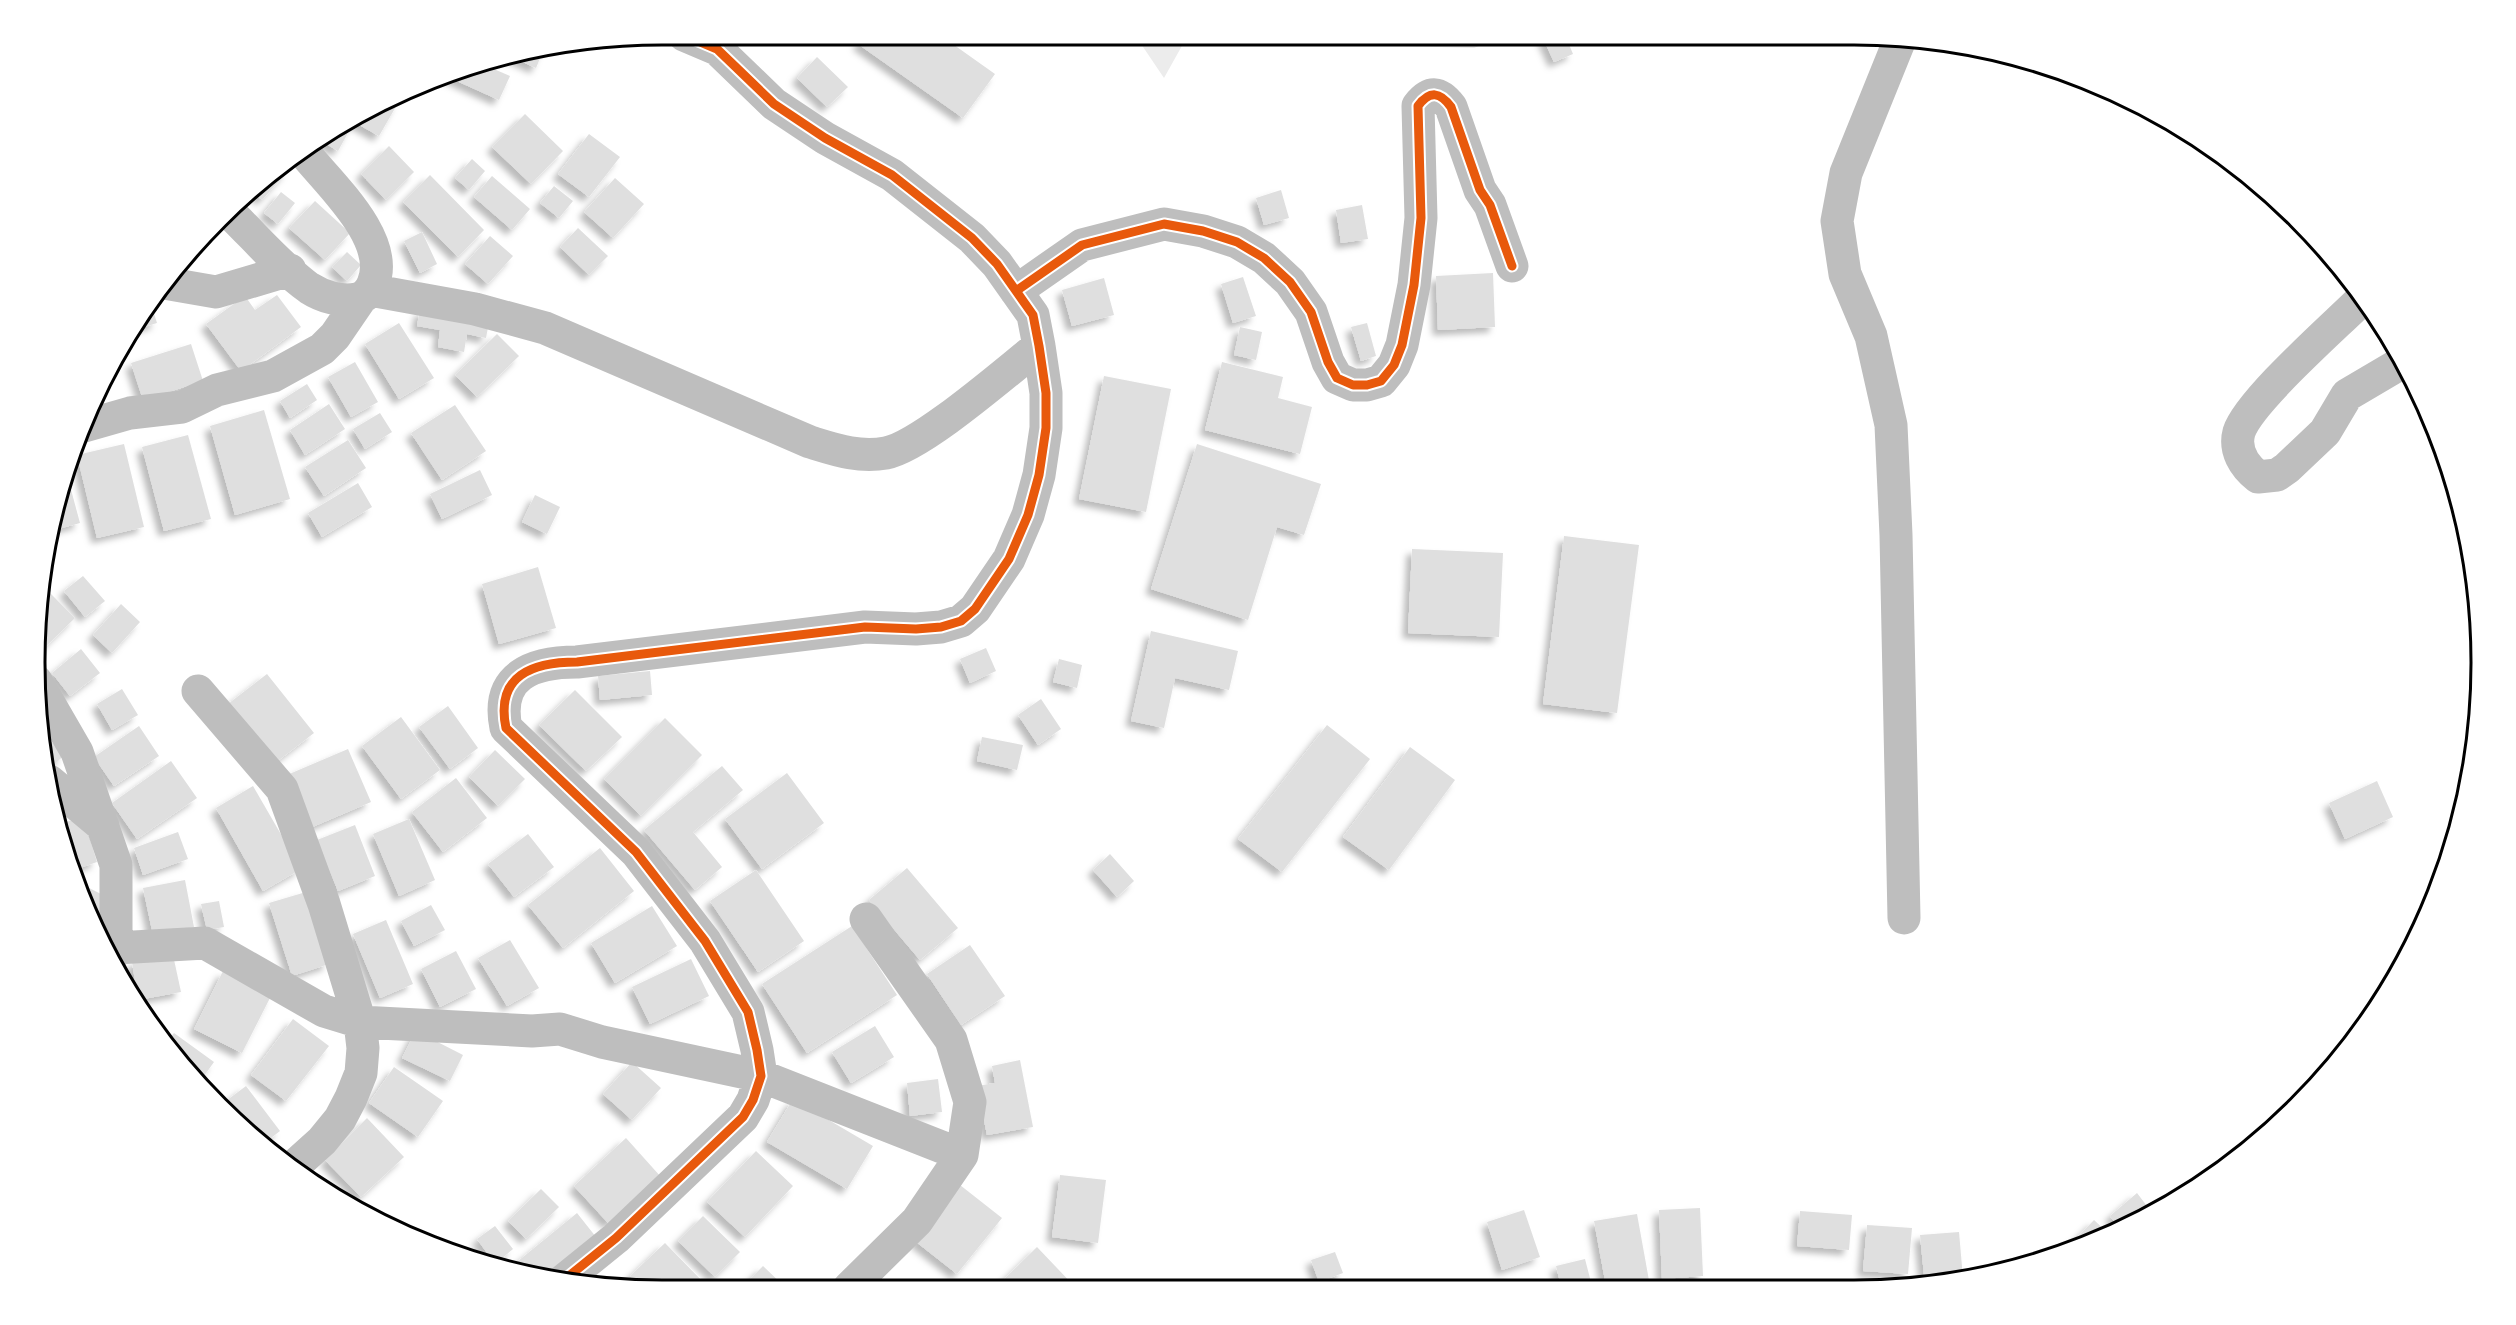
<svg xmlns="http://www.w3.org/2000/svg" width="2516" height="1325" font-family="'Exo 2',sans-serif">
  <style>
    .green { fill: #ececec }
    .building { fill: #dfdfdf; filter: url(#shadow) }
    .lines { fill: none; stroke-linecap: round; stroke-linejoin: round }
    .minor { stroke: #bebebe; stroke-width: 33 }
    .cycleway-casing { stroke: #fff; stroke-width: 13 }
    .cycleway { stroke: #e8590c; stroke-width: 9 }
    .rim { fill: none; stroke: #000; stroke-width: 3 }
  </style>
  <defs>
    <filter id="shadow"><feDropShadow dx="-5.5" dy="5.5" stdDeviation="3" flood-color="#0004"/></filter>
  </defs>
  <rect width="100%" height="100%" fill="#fff"/>
  <!-- green -->
  <path class="green" d="M1135,35H1188L1164,78Z
    M1318,35H1506L1474,48L1330,44Z"/>
  <!-- building -->
  <path class="building" d="M865,35H940L995,74L963,118L858,44Z
    M1565,35L1573,54L1554,62L1542,36Z
    M545,46L536,68L507,55L540,47Z
    M817,57L848,87L827,107L797,78Z
    M480,63L510,76L499,100L448,77L450,73L460,68Z
    M392,99L398,103L379,136L354,122L338,151L318,139L349,118Z
    M525,114L563,151L531,184L492,147Z
    M589,134L620,157L589,197L558,174Z
    M389,146L414,172L386,200L361,174Z
    M472,159L485,171L469,190L455,178Z
    M280,164L288,171L262,200L252,191Z
    M430,175L484,230L458,257L403,202Z
    M492,176L530,209L512,230L474,197Z
    M615,178L644,204L613,238L584,212Z
    M554,186L573,201L559,218L540,203Z
    M1281,190L1289,218L1264,225L1256,198Z
    M281,192L295,203L278,224L264,213Z
    M315,201L350,233L325,260L289,228Z
    M1362,205L1368,239L1341,243L1336,210Z
    M578,228L608,256L589,275L560,247Z
    M422,232L437,264L420,273L404,241Z
    M490,236L513,256L488,284L465,264Z
    M347,252L361,265L347,281L332,267Z
    M1493,273L1495,327L1438,330L1436,276Z
    M1243,277L1256,316L1233,323L1221,284Z
    M1104,278L1114,315L1072,326L1062,290Z
    M277,295L301,327L241,371L206,324L245,296L255,310Z
    M150,301L157,323L131,331L140,314Z
    M420,310L489,322L486,338L467,334L464,352L438,347L440,330L417,326Z
    M399,323L434,378L399,399L365,344Z
    M1367,323L1376,356L1361,361L1351,327Z
    M1240,327L1262,332L1256,360L1234,355Z
    M497,334L519,356L477,397L455,375Z
    M191,344L203,381L143,400L131,363Z
    M355,362L378,402L351,417L328,377Z
    M1222,362L1283,377L1278,398L1312,407L1300,454L1205,430Z
    M1104,376L1171,389L1146,512L1079,499Z
    M307,384L317,400L290,418L280,401Z
    M329,404L345,429L305,455L290,430Z
    M455,405L486,451L442,480L411,433Z
    M264,410L290,499L235,515L210,426Z
    M380,413L392,432L365,449L353,429Z
    M188,435L211,519L164,531L142,447Z
    M348,440L366,468L324,496L305,467Z
    M124,444L144,527L97,538L77,455Z
    M1197,444L1321,484L1304,535L1277,527L1248,620L1151,589Z
    M480,470L492,495L442,519L430,494Z
    M66,471L80,523L51,531L56,500Z
    M358,483L372,507L322,537L308,513Z
    M535,495L560,507L547,534L522,522Z
    M1564,536L1639,545L1617,713L1543,704Z
    M1412,549L1503,553L1499,637L1408,633Z
    M538,567L556,628L499,644L482,584Z
    M83,576L105,601L85,617L64,591Z
    M45,588L75,618L36,656V621L41,593Z
    M121,604L140,622L112,653L93,635Z
    M1151,631L1238,651L1229,690L1175,678L1164,728L1131,721Z
    M986,648L996,671L970,683L960,659Z
    M81,649L100,673L70,696L52,673Z
    M1059,659L1082,665L1077,688L1053,682Z
    M650,671L652,695L600,700L598,676Z
    M267,674L314,733L275,763L228,704Z
    M122,689L138,715L112,730L97,704Z
    M575,690L622,737L586,771L539,725Z
    M1041,699L1061,729L1038,745L1018,715Z
    M448,706L478,748L450,769L419,727Z
    M401,717L440,770L401,799L362,746Z
    M665,718L702,755L641,816L604,779Z
    M1327,725L1370,759L1282,872L1238,839Z
    M139,726L159,756L114,786L94,757Z
    M47,737L64,755L53,766L45,758L42,742Z
    M982,737L1023,745L1017,770L977,761Z
    M1410,747L1455,780L1389,870L1343,837Z
    M348,749L371,802L310,828L287,775Z
    M495,750L525,779L498,806L469,777Z
    M171,761L197,798L137,839L112,803Z
    M722,766L743,790L693,832L722,867L695,890L644,830Z
    M787,773L824,823L762,869L725,819Z
    M456,778L487,818L443,852L412,812Z
    M2377,781L2393,817L2345,839L2329,803Z
    M253,786L301,869L263,891L216,808Z
    M83,817L97,862L71,871L56,825Z
    M409,819L435,880L399,896L373,834Z
    M355,825L375,876L338,891L317,840Z
    M178,832L188,859L143,875L134,848Z
    M528,834L554,867L514,897L488,864Z
    M600,848L634,891L563,948L528,905Z
    M1110,854L1134,881L1117,897L1093,870Z
    M907,868L958,928L920,960L869,900Z
    M756,870L804,941L758,972L710,901Z
    M185,880L194,927L153,935L143,888Z
    M77,882L113,900L98,932L82,903Z
    M306,892L329,964L292,976L269,903Z
    M219,901L224,927L207,930L201,904Z
    M431,905L445,930L414,946L401,921Z
    M652,906L677,946L615,983L591,943Z
    M386,920L413,984L380,998L353,934Z
    M852,926L897,995L807,1053L762,984Z
    M510,940L539,988L507,1006L478,958Z
    M970,945L1005,996L961,1025L927,974Z
    M456,951L476,989L440,1007L421,969Z
    M173,955L181,992L138,1000L132,962Z
    M691,959L709,996L650,1024L632,987Z
    M223,971L271,996L242,1053L194,1029Z
    M136,1004L155,1018L150,1024L141,1012Z
    M293,1019L329,1046L286,1101L251,1075Z
    M875,1026L894,1057L851,1083L832,1052Z
    M416,1031L463,1055L450,1081L402,1058Z
    M174,1033L214,1062L199,1083L166,1043Z
    M1020,1060L1033,1127L987,1135L977,1086L995,1083L992,1066Z
    M632,1062L661,1088L632,1120L603,1094Z
    M394,1067L443,1101L418,1137L369,1103Z
    M938,1079L942,1112L910,1116L907,1083Z
    M246,1086L280,1131L262,1145L218,1107Z
    M793,1099L873,1146L847,1189L767,1142Z
    M367,1118L404,1157L361,1197L325,1160Z
    M626,1138L661,1177L609,1224L574,1186Z
    M756,1151L793,1186L745,1237L707,1202Z
    M1060,1175L1106,1180L1098,1243L1052,1237Z
    M960,1185L1002,1218L957,1274L915,1241Z
    M541,1189L559,1207L526,1239L508,1221Z
    M2137,1193L2150,1210L2119,1228L2110,1216Z
    M1700,1208L1703,1276L1662,1279L1659,1210Z
    M1524,1210L1540,1257L1502,1270L1487,1222Z
    M1800,1211L1852,1215L1849,1250L1797,1246Z
    M577,1213L596,1237L548,1277L526,1273L517,1262Z
    M1637,1214L1650,1286H1606L1594,1221Z
    M703,1216L740,1252L715,1277L678,1241Z
    M2094,1220L2109,1234L2094,1243L2064,1251Z
    M1867,1225L1912,1228L1908,1274L1863,1271Z
    M495,1226L513,1249L495,1264L477,1239Z
    M1959,1232L1963,1278L1925,1285L1920,1235Z
    M665,1243L710,1289H642L630,1276Z
    M1037,1247L1076,1288H995Z
    M1335,1252L1343,1273L1319,1282L1311,1260Z
    M1585,1259L1592,1286H1561L1556,1266Z
    M763,1266L787,1289H740Z"/>
  <g class="lines">
    <!-- minor -->
    <path class="minor" d="M1901,37L1846,173L1837,221L1845,274L1871,336L1891,425L1896,535L1904,918
      M229,212C255,237 280,267 309,288C323,297 341,302 357,299C365,297 370,291 373,284C392,239 328,183 302,150
      M164,283L216,292L290,270
      M370,290L475,309L545,328L810,442C836,450 859,458 886,453C922,446 1007,371 1039,346
      M1016,291L1082,245L1164,224L1203,231L1237,242L1264,258L1290,282L1311,312L1328,362L1337,378L1353,385H1367L1381,381L1394,365L1402,345L1414,285L1421,218L1418,106C1430,90 1440,92 1451,107L1480,190L1490,205L1512,266
      M2362,299C2335,326 2249,401 2239,432C2234,450 2244,466 2258,477L2277,475L2287,468L2325,432L2347,395L2403,362
      M81,427L130,413L182,407L217,390L273,376L322,349L335,336L361,298
      M36,681L77,752L116,865V948L111,957
      M198,691L282,789L324,904L360,1022L363,1048L361,1073L351,1098L340,1119L322,1141L292,1168
      M49,781L103,826
      M116,948L205,943L324,1011L360,1022L532,1031L560,1029L602,1042L761,1076L962,1155
      M564,1280L616,1238L743,1117L753,1100L761,1076L757,1050L748,1012L705,941L636,852L506,728C495,675 533,662 577,662L865,627L916,629L941,627L961,621L975,609L1009,559L1028,515L1039,475L1046,428V393L1039,346L1033,315L997,264L972,238L892,175L825,138L774,104L717,49L684,35
      M849,1288L917,1221L962,1155L970,1102L951,1040L866,919"/>
    <defs>
      <path id="cycleway" d="M1016,291L1082,245L1164,224L1203,231L1237,242L1264,258L1290,282L1311,312L1328,362L1337,378L1353,385H1367L1381,381L1394,365L1402,345L1414,285L1421,218L1418,106C1430,90 1440,92 1451,107L1480,190L1490,205L1512,266
        M564,1280L616,1238L743,1117L753,1100L761,1076L757,1050L748,1012L705,941L636,852L506,728C495,675 533,662 577,662L865,627L916,629L941,627L961,621L975,609L1009,559L1028,515L1039,475L1046,428V393L1039,346L1033,315L997,264L972,238L892,175L825,138L774,104L717,49L684,35"/>
    </defs>
    <!-- cycleway casing -->
    <use href="#cycleway" class="cycleway-casing"/>
    <!-- cycleway -->
    <use href="#cycleway" class="cycleway"/>
  </g>
  <!-- crop -->
  <path d="M0 0H2516V1325H0ZM662 45H1854A617 617 0 0 1 2471 662V663A617 617 0 0 1 1854 1280H662A617 617 0 0 1 45 663V662A617 617 0 0 1 662 45Z" fill="#fff" fill-rule="evenodd"/>
  <path class="rim" d="M662 45H1854A617 617 0 0 1 2471 662V663A617 617 0 0 1 1854 1280H662A617 617 0 0 1 45 663V662A617 617 0 0 1 662 45Z"/>
</svg>
